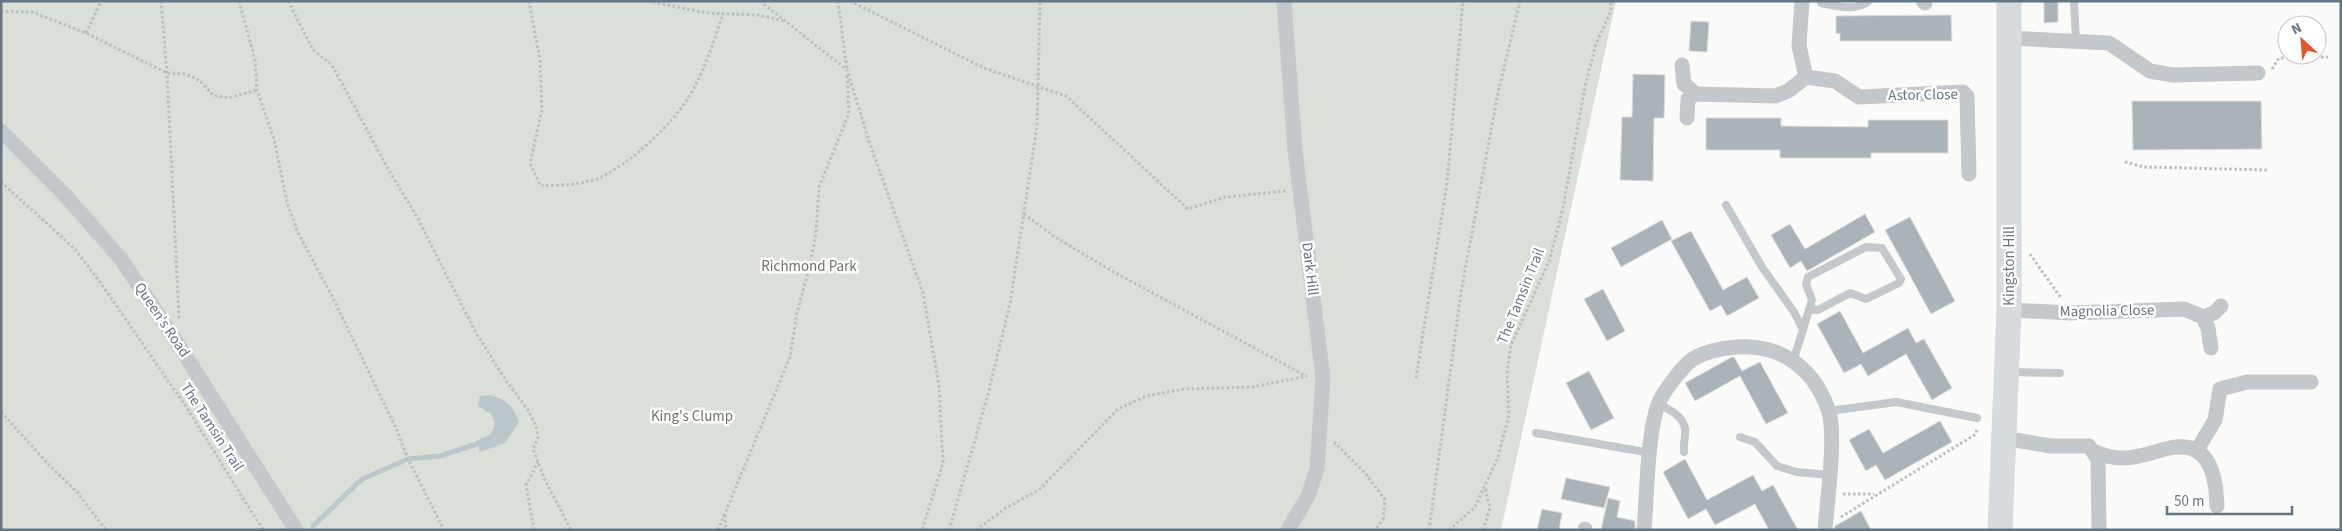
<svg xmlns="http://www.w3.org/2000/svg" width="2342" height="531" font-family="'Source Sans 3',sans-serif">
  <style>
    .green { fill: #dadfd7 }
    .water { fill: #bbc7cb }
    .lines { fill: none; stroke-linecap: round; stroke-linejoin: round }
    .stream { stroke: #bbc7cb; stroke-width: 5 }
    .building { fill: #aab3b9; stroke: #dcdcda }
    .path { stroke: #bbbfc2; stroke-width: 3; stroke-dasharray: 2.5 2.5; stroke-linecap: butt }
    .lane { stroke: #c3c8cc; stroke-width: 8 }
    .street { stroke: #c3c8cc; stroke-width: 15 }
    .primary { stroke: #d6dbdf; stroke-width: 25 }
    .labels { text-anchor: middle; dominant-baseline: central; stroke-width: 5; stroke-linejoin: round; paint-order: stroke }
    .street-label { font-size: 15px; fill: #657683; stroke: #fff }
    .park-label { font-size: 15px; fill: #687a64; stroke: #fff }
  </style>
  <rect width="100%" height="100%" fill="#fafaf8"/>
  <!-- green -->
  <path class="green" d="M1,1H1616L1501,530H1Z"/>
  <!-- water -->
  <path class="water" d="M490,395C506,399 513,406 519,422L505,443L480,452L476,441L491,434L495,425L491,414L478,406L480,396Z"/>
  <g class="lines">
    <!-- stream -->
    <path class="stream" d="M313,526L362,479L408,459L440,456L477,444"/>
  </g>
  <!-- building -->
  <path class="building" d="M2044,1H2058V22L2044,23Z
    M1951,15L1952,41H1840V33L1836,34V16Z
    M1691,21L1709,22L1707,52L1689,51Z
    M1633,74L1665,75L1664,118H1654L1653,181L1620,180L1622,117H1632Z
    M2132,101H2261L2262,149L2133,150Z
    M1706,118H1781V126L1868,127V120H1948V153H1871V158H1780V150H1706Z
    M1865,214L1875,232L1807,271L1801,261L1790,268L1771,235L1790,224L1805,249Z
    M1910,217L1955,301L1931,314L1885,230Z
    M1662,220L1672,239L1621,267L1611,248Z
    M1691,231L1723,290L1747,277L1759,298L1727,316L1721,305L1710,311L1671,241Z
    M1603,289L1625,331L1607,341L1584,299Z
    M1840,311L1863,353L1908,328L1916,343L1924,339L1952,388L1932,400L1906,354L1868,376L1861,364L1844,373L1817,324Z
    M1732,357H1734L1742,371L1760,362L1788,413L1766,424L1740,376L1695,401L1685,383Z
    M1589,371L1614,418L1591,430L1566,383Z
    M1940,421L1952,442L1885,480L1876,465L1866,471L1849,440L1869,429L1883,453Z
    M1685,459L1707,500L1753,475L1762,491L1773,485L1798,530H1769L1755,504L1715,525L1706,509L1688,519L1663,472Z
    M1566,478L1610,487L1604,508L1561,499Z
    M1608,498L1620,501L1617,517L1635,521V530H1601Z
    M1542,509L1562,513L1559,530H1537Z
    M1861,511L1871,530H1834L1835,526Z"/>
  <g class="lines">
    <!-- path -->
    <path class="path" d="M161,1L167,73L179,318
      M239,1L255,60L257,90L274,139L287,202L298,233L333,298L396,428L408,459L444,530
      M288,1L313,50L332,65L387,167L417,217L476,333L507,382L528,410L536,426L538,438L533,449L545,480L571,530
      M529,1L540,60L542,110L530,163L540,185C560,186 589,185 607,174C640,155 681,117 697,82C708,60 715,37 723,14
      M648,1L707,13L759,15L783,21
      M760,1L847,70L869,141L923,293L939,386L943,463L922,530
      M838,1L847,70
      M850,1L984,68L1066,96L1188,209L1225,197L1287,191
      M1,11L32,12L86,33L167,73L186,74L200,81L213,95L228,98L257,90
      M86,33L101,1
      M2272,69L2279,58L2328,57
      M2125,162L2144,167L2268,170
      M1,182L74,248L102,285L185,405L263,530
      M1024,214L1055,237L1112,271L1306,376
      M2030,254L2061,298
      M1416,378L1447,183L1463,1
      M1,412L50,466L77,492L106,530
      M1334,442L1366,474L1385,500L1383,519L1375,530
      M1843,494H1874
      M725,515L726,530
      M1841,517L1976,434L1977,428
      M534,530L526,485L538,462
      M718,530L790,357L797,313L810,265L816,233L819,187L849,113L847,76
      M949,530L987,398L1010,304L1037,126L1040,1
      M976,530L1006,508L1040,489L1118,409L1147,396L1184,389L1253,387L1307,376
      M1429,530L1461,292L1498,93L1520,1
      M1449,530L1475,507L1498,457L1509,415L1507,373L1511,345L1549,261L1562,212L1586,82L1596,44L1611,11V1
      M1483,530L1490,508L1485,487"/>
    <!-- lane -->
    <path class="lane" d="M2074,1L2076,40
      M1821,3C1836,6 1856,12 1869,1
      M1726,205L1762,267L1794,312L1803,330
      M1793,361C1800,340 1806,320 1812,300L1806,284L1808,277L1866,247L1882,248L1901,279L1899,283L1866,299L1850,293L1818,310L1809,309
      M2010,372L2060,373
      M1659,405C1670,409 1682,416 1685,428C1686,435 1683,444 1684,452
      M1829,411L1896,402L1977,418
      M1536,433L1651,453
      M1740,437L1755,442L1777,466L1797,472L1829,475"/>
    <!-- street -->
    <path class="street" d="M1284,1L1295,150L1323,378L1317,469L1308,496L1288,530
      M1923,1L1925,3
      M2009,38L2109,43L2150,71L2173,75L2258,73
      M1682,65L1684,84L1696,94L1775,96L1788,91L1806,77L1799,46L1802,1
      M1806,77L1835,81L1859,97L1963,92L1967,96L1969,174
      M1687,118L1688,99L1696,94
      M1,131L64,194L121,259L180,347L296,530
      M2009,310L2071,313L2184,309L2203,317L2208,328L2211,348
      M2203,317L2214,313L2221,306
      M2003,438L2051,446H2089L2098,459L2099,530
      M2197,450L2215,420L2220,389L2247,382H2311
      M2095,452C2103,455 2112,458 2121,458C2138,459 2154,451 2170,448C2210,440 2216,476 2217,506
      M1585,530V529
      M1644,530C1647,498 1647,424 1661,398C1666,389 1681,369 1689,362C1699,353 1715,350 1728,348C1775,341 1812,364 1828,409C1837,433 1827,501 1825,530"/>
    <!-- primary -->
    <path class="primary" d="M2000,530L2009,310V1"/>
  </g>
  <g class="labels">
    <!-- street labels -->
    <g class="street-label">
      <text transform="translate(1923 95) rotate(-1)">Astor Close</text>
      <text transform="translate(2009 266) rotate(-90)">Kingston Hill</text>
      <text transform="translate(1310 269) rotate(83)">Dark Hill</text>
      <text transform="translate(1521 296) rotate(-68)">The Tamsin Trail</text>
      <text transform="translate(2107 311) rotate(-1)">Magnolia Close</text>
      <text transform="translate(162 320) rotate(56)">Queen's Road</text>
      <text transform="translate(212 427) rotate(57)">The Tamsin Trail</text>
    </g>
    <!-- park labels -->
    <g class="park-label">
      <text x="809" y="266">Richmond Park</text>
      <text x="692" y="416">King's Clump</text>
    </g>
  </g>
  <!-- border -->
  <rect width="2342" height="531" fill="none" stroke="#657683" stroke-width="5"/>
  <!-- north arrow -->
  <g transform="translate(2302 40) rotate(334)"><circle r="24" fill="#ffffff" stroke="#c1c8cd"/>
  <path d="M0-4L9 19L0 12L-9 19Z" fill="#e4572e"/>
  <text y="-8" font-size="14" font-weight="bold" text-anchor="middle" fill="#657683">N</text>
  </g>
  <!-- scale -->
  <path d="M2167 506v8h125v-8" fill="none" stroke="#657683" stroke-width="2.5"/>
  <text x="2174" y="506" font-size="15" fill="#657683" stroke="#ffffff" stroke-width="4" paint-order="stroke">50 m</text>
</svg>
